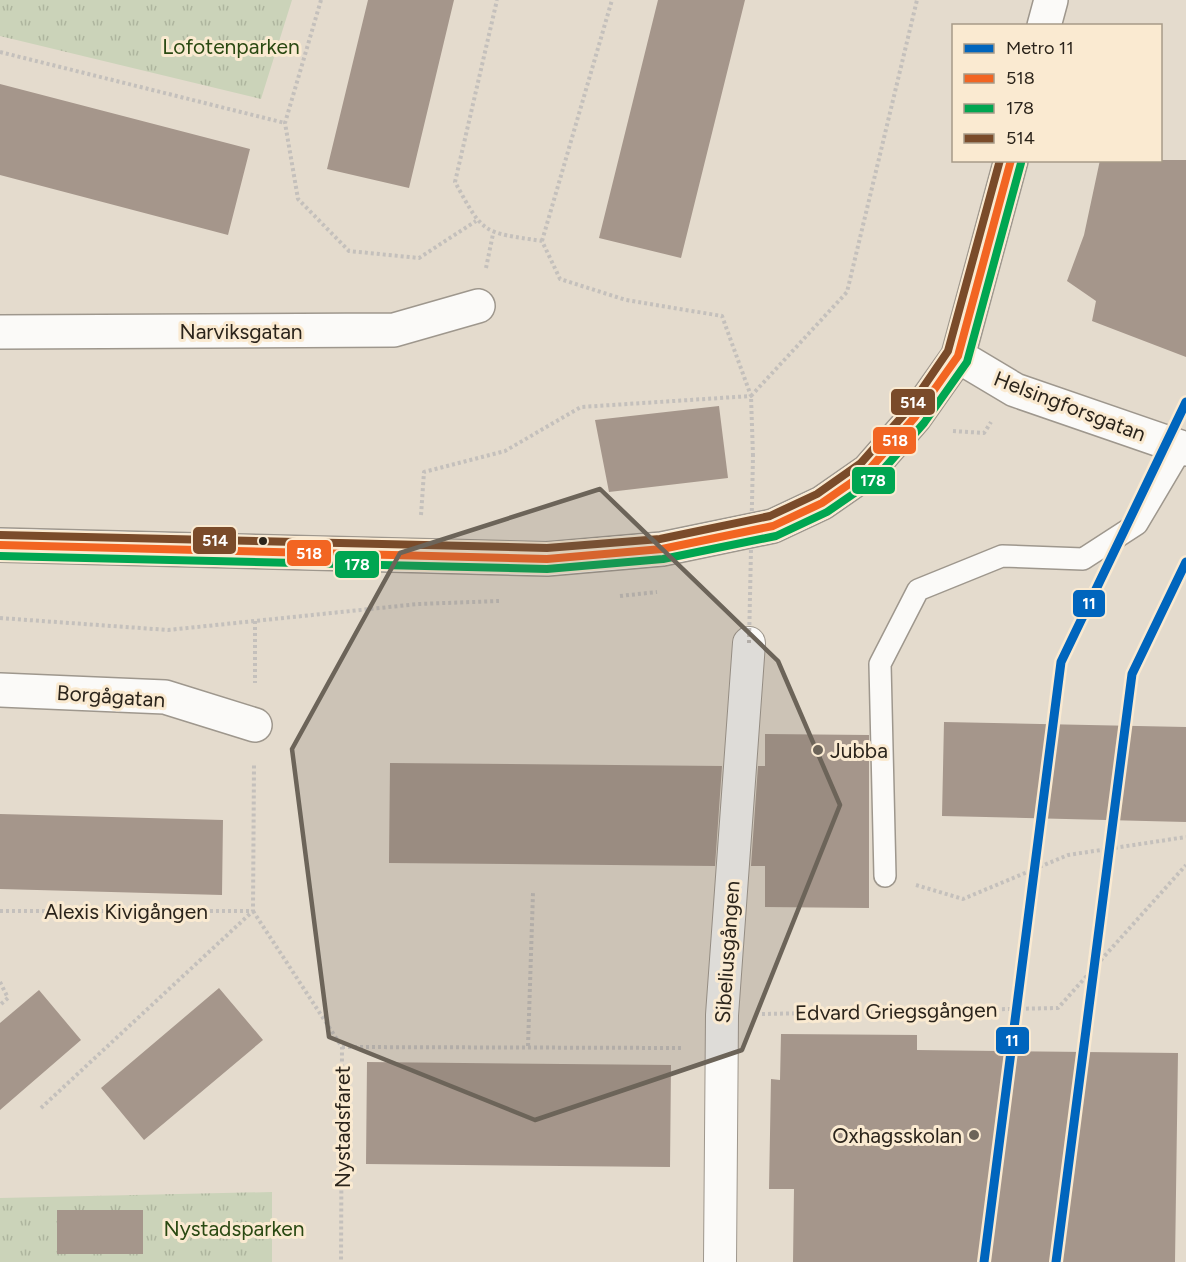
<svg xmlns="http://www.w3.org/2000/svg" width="1186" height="1262" font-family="Figtree,sans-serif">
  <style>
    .park { fill: url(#park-tufts) }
    .building { fill: #a5968b }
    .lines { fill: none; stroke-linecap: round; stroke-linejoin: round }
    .service-casing { stroke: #9e978d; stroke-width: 24 }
    .pedestrian-casing { stroke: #9e978d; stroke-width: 34 }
    .minor-casing { stroke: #9e978d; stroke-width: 36 }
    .tertiary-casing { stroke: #9e978d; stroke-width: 36 }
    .path { stroke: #c4c0bc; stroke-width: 4; stroke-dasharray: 3 3; stroke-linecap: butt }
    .service { stroke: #fbfaf8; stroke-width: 21 }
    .pedestrian { stroke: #fbfaf8; stroke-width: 32 }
    .minor { stroke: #fbfaf8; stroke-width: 33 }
    .tertiary { stroke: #fbfaf8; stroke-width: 33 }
    .path-bridge { stroke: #c4c0bc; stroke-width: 4; stroke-dasharray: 3 3; stroke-linecap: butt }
    .bus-1-casing { stroke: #faead1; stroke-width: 12 }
    .bus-2-casing { stroke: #faead1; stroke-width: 12 }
    .bus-3-casing { stroke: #faead1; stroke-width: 12 }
    .bus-1 { stroke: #f26522; stroke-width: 8 }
    .bus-2 { stroke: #00a651; stroke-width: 8 }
    .bus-3 { stroke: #7a4b2a; stroke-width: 8 }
    .metro-1-casing { stroke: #faead1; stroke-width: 14 }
    .metro-1 { stroke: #0065bd; stroke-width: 9 }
    .marked { fill: #6c6459; fill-opacity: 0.2; stroke: #6c6459; stroke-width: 4.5; stroke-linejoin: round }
    .bus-dot { fill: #2b241b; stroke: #faead1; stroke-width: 2 }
    .poi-dot { fill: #6c6459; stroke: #faead1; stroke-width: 2 }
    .labels { text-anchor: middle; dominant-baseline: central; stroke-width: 6; stroke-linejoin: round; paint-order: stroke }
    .park-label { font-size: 21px; fill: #2a4912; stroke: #faead1 }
    .street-label { font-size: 21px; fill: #2b241b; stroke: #faead1 }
    .poi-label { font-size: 21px; fill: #2b241b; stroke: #faead1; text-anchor: start }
    .line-badge { stroke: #faead1; stroke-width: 2 }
    .badge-label { font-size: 16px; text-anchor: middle; font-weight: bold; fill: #fff }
  </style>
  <defs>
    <pattern id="park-tufts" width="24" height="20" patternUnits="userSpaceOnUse" patternTransform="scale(1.5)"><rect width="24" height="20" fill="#cbd3b9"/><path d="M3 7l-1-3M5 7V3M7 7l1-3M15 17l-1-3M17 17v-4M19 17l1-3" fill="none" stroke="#aeb59e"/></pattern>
  </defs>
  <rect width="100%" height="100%" fill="#e4dbcd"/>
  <!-- park -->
  <path class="park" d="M0,0H292L261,99L0,36Z
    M272,1192V1262H0V1198Z"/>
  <!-- building -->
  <path class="building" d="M368,0H454L409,188L327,169Z
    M658,0H745L681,258L599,238Z
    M0,84L250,149L228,235L0,175Z
    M1100,160H1186V357L1092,321L1096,301L1067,281L1084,235Z
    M719,406L728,478L609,492L595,420Z
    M944,722L1186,727V822L942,816Z
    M765,734L869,735V908L765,907V866H751L758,766H765Z
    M390,763L722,766L715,866L389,863Z
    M0,814L223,820L222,895L0,889Z
    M219,988L263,1040L144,1140L101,1088Z
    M39,990L81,1040L0,1110V1023Z
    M781,1034L917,1035V1050L1178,1053L1175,1262H793L794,1189H769L771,1079L780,1080Z
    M367,1062L671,1065L670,1167L366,1164Z
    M57,1210H143V1254H57Z"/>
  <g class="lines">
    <defs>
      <path id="service" d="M885,876L880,664L918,590L1002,556L1083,559L1137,524L1182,448"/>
      <path id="pedestrian" d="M720,1262L722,1015L749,643"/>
      <path id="minor" d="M0,332L394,330L478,306
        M958,356L1015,390L1186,449
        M0,690L165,697L255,725"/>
      <path id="tertiary" d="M1044,26L1051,0
        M0,545L547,559L662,549L773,526L822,503L868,471L915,417L958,356L1011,160"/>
    </defs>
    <!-- service casing -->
    <use href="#service" class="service-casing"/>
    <!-- pedestrian casing -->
    <use href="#pedestrian" class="pedestrian-casing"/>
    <!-- minor casing -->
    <use href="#minor" class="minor-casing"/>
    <!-- tertiary casing -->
    <use href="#tertiary" class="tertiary-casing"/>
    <!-- path -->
    <path class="path" d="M321,0L285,123L298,199L349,251L419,258L476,221
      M0,52L285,123
      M542,241L612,0
      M486,268L493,234
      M953,431L984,433L991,422
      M753,456L751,396L847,292L917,0
      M421,515L424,472L505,451L581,407L751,396L722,316L626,300L560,279L542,241C482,232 484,235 455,182L497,0
      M620,596L657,592
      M0,618L168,630L418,604L499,601
      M255,621V683
      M916,885L963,899L1068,855L1186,837
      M0,911H252
      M253,911L342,1047L341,1262
      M0,982L8,998L0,1005
      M762,1014L1058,1008L1186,865
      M528,1046L533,893
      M342,1047L683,1048
      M41,1108L253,911L254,763"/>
    <!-- service -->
    <use href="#service" class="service"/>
    <!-- pedestrian -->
    <use href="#pedestrian" class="pedestrian"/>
    <!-- minor -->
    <use href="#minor" class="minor"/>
    <!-- tertiary -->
    <use href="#tertiary" class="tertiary"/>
    <!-- path-bridge -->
    <path class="path-bridge" d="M749,643L753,456"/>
    <defs>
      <path id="bus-1" d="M0,545L547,559L662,549L773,526L822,503L868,471L915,417L958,356L1011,160"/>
      <path id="bus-2" d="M0,556L547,569L663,559L776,536L827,512L875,479L924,423L967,362L1021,163"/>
      <path id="bus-3" d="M0,535L547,548L660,539L770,516L817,494L861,463L907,411L948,351L1000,160"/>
    </defs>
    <!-- bus-1 casing -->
    <use href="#bus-1" class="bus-1-casing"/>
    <!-- bus-2 casing -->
    <use href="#bus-2" class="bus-2-casing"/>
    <!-- bus-3 casing -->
    <use href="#bus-3" class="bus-3-casing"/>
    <!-- bus-1 -->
    <use href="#bus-1" class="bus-1"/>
    <!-- bus-2 -->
    <use href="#bus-2" class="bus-2"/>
    <!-- bus-3 -->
    <use href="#bus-3" class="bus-3"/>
    <defs>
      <path id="metro-1" d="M984,1262L1061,662L1186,402
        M1056,1262L1132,674L1186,562"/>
    </defs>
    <!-- metro-1 casing -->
    <use href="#metro-1" class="metro-1-casing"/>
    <!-- metro-1 -->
    <use href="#metro-1" class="metro-1"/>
  </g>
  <!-- marked area -->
  <path class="marked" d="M600,489L778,661L840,805L742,1050L535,1120L329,1037L292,749L400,553Z"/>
  <!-- markers -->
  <circle class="bus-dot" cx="263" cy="541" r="5"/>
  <g class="poi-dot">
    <circle cx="818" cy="750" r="6"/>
    <circle cx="974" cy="1135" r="6"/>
  </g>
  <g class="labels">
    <!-- park labels -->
    <g class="park-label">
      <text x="231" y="46">Lofotenparken</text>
      <text x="234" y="1228">Nystadsparken</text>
    </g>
    <!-- street labels -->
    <g class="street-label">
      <text x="241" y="331">Narviksgatan</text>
      <text transform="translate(1070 406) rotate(21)">Helsingforsgatan</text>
      <text transform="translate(111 696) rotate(4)">Borgågatan</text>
      <text x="126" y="911">Alexis Kivigången</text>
      <text transform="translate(727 952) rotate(-86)">Sibeliusgången</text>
      <text transform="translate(896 1011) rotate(-1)">Edvard Griegsgången</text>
      <text transform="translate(342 1127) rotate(-90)">Nystadsfaret</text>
    </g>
    <!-- poi labels -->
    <g class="poi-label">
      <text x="830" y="750">Jubba</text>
      <text x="962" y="1135" text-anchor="end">Oxhagsskolan</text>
    </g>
  </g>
  <g class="line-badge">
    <rect x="890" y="388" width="46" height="28" rx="6" fill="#7a4b2a"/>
    <rect x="872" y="426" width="45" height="29" rx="6" fill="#f26522"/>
    <rect x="851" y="466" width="45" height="29" rx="6" fill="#00a651"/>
    <rect x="192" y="526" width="45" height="29" rx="6" fill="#7a4b2a"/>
    <rect x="286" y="539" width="46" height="28" rx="6" fill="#f26522"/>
    <rect x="334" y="550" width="46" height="29" rx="6" fill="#00a651"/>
    <rect x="1072" y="589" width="34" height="29" rx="6" fill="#0065bd"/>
    <rect x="995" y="1026" width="35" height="29" rx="6" fill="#0065bd"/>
  </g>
  <g class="badge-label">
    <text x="913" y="408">514</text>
    <text x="895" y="446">518</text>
    <text x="873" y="486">178</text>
    <text x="215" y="546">514</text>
    <text x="309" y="559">518</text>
    <text x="357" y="570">178</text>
    <text x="1089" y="609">11</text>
    <text x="1012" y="1046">11</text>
  </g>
  <!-- legend -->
  <rect x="952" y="24" width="210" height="138" fill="#faead1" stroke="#a79b88" stroke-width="1.5"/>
  <rect x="964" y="44" width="30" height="9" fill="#0065bd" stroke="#a79b88" stroke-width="1.5"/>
  <text x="1006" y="54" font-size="18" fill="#2b241b">Metro 11</text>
  <rect x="964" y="74" width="30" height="9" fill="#f26522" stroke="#a79b88" stroke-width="1.5"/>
  <text x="1006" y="84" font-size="18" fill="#2b241b">518</text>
  <rect x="964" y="104" width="30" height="9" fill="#00a651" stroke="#a79b88" stroke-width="1.5"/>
  <text x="1006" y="114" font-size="18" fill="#2b241b">178</text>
  <rect x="964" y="134" width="30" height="9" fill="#7a4b2a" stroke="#a79b88" stroke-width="1.5"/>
  <text x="1006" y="144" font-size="18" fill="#2b241b">514</text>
</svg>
